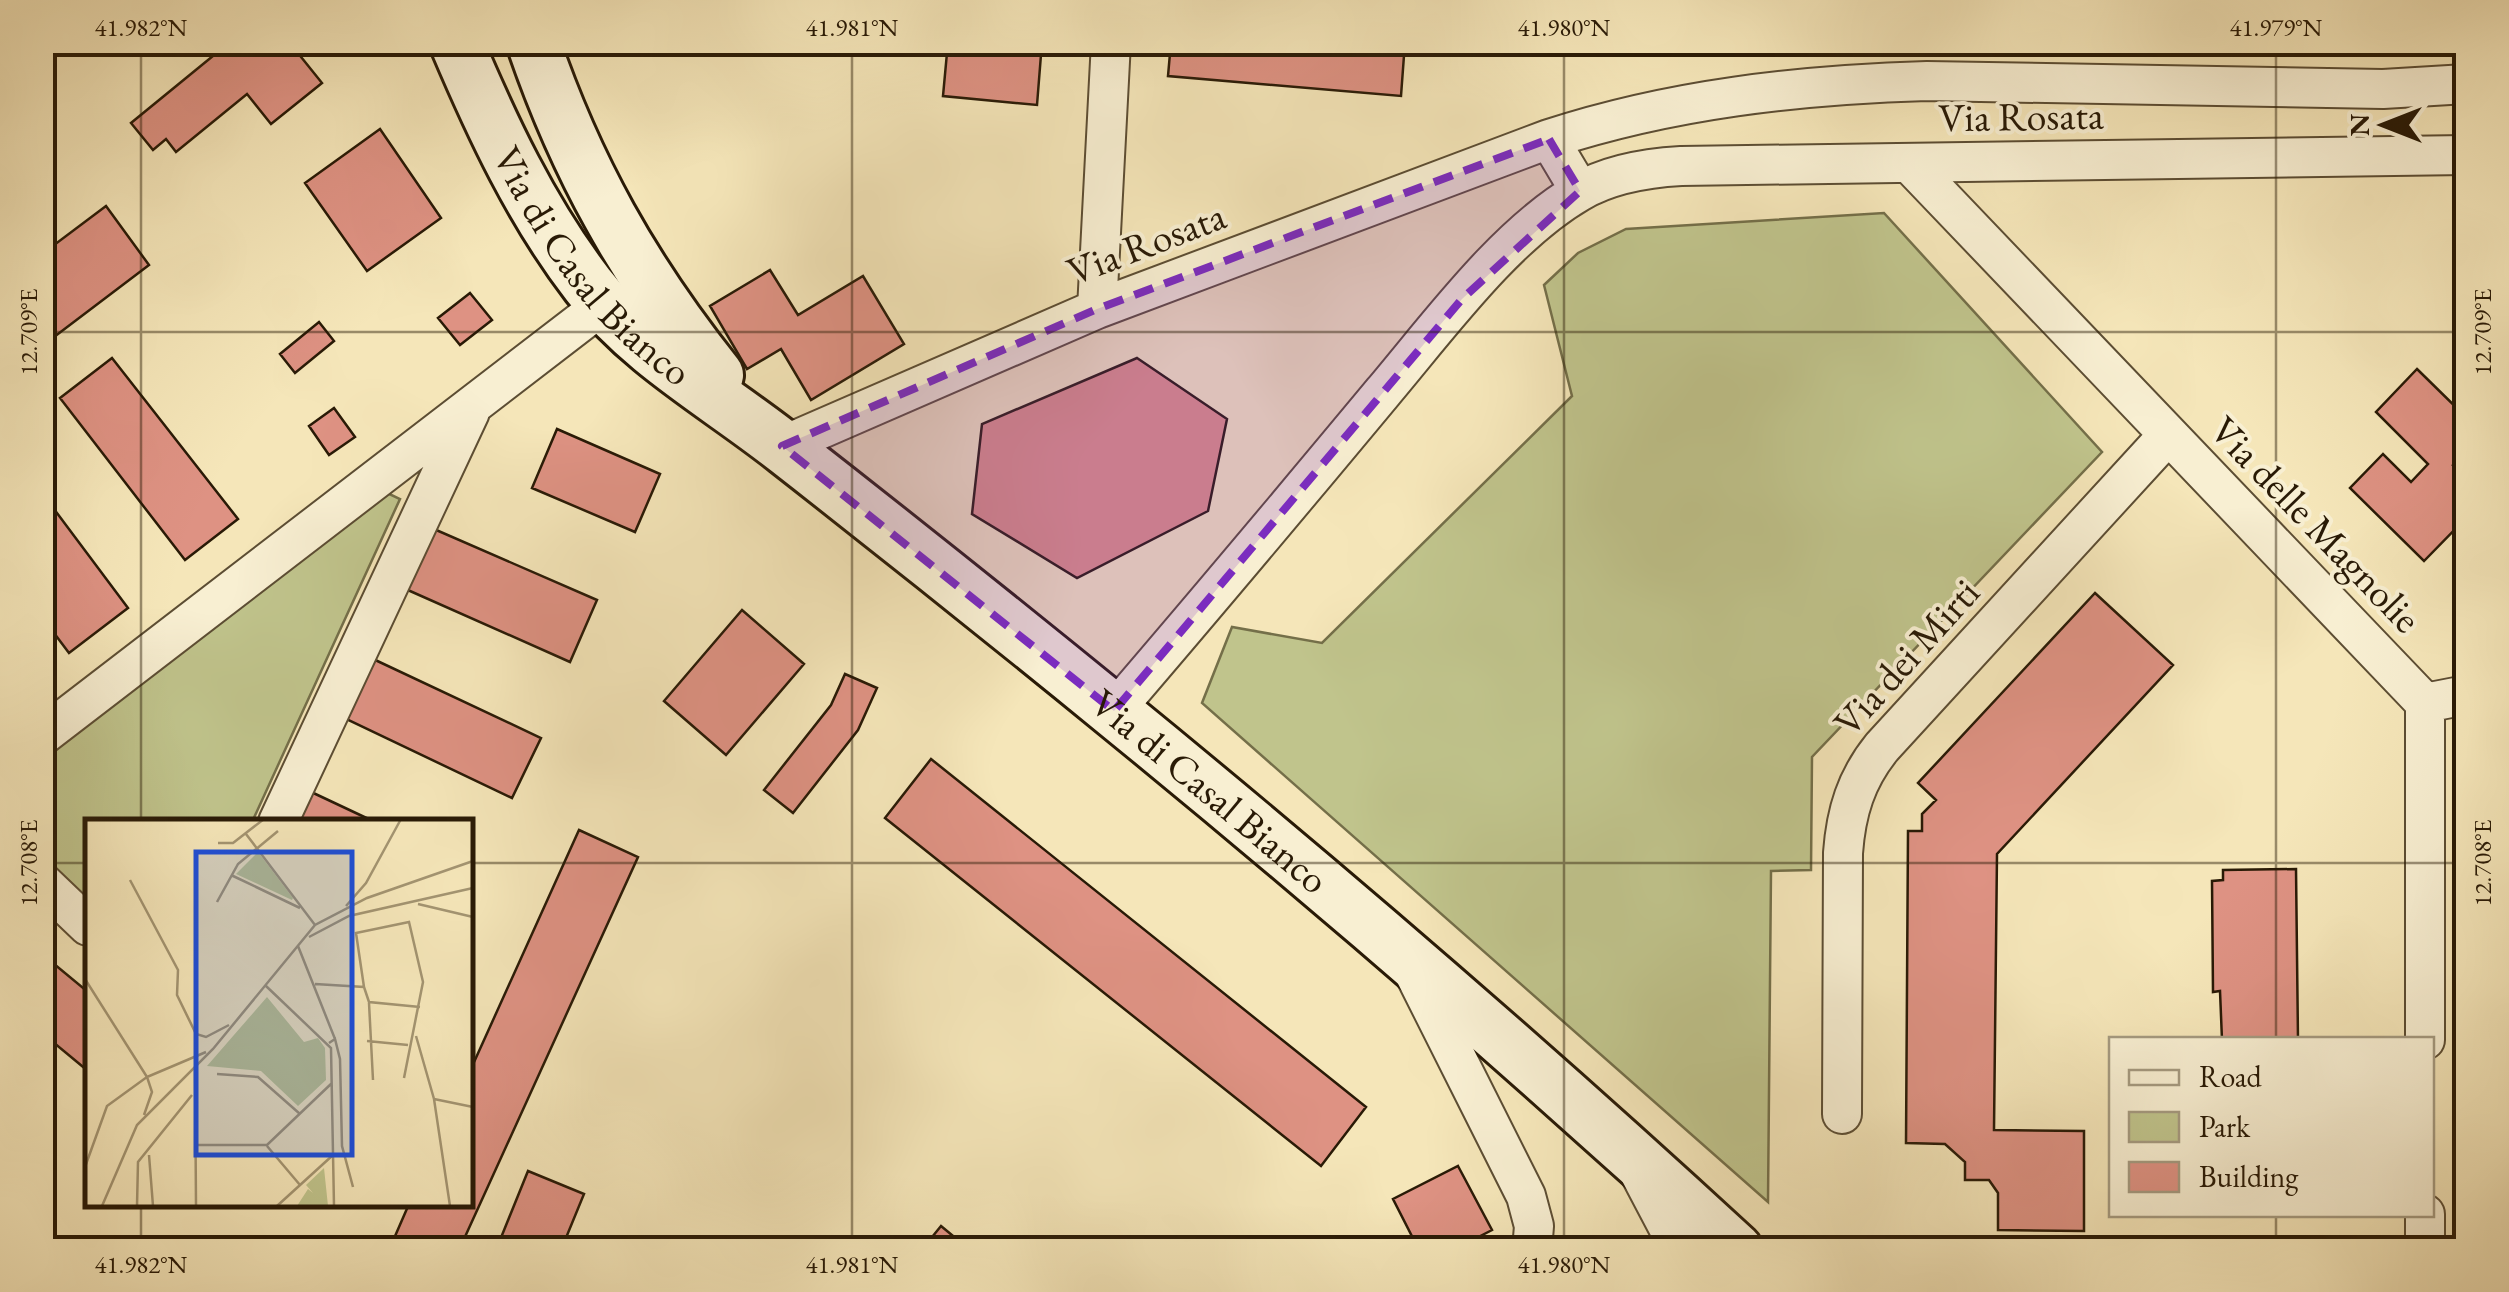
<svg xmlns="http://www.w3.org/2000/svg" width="2509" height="1292" font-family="'EB Garamond',serif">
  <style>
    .green { fill: #c0c48c; stroke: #746f49; stroke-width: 2.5 }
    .building { fill: #de9283; stroke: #291a06; stroke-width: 2.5 }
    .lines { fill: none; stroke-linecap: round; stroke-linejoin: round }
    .minor-casing { stroke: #5c4d33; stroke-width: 42 }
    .secondary-casing { stroke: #291a06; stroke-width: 58 }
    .minor { stroke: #f8efd2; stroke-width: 38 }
    .secondary { stroke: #f8efd2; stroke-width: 52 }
    .marked { fill: #7b2cbf; fill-opacity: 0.2; stroke: #7b2cbf; stroke-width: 8; stroke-dasharray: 20 12; stroke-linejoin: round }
    .ticks { fill: none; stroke: #291a06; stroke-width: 2.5; stroke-opacity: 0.45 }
    .labels { text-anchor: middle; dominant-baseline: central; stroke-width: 8; stroke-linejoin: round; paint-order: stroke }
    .street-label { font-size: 40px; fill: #291a06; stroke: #f8efd2 }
    .inset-road { fill: none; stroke: #a39471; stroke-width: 2.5 }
    .view { fill: #1d4ed8; fill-opacity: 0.15; stroke: #1d4ed8; stroke-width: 5 }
    .inset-edge { fill: none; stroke: #291a06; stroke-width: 5 }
    .neatline { fill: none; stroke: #291a06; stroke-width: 4 }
    .ticks-label { font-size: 25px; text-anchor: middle; fill: #291a06 }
  </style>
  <rect width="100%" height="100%" fill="#f5e6b9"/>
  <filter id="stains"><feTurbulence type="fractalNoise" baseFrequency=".002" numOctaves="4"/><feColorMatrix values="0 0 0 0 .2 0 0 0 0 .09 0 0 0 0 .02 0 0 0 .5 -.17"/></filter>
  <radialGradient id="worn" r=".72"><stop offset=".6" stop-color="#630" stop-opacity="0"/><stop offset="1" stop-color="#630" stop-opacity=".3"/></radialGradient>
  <!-- green -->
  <path class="green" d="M1884,213L2102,452L1812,757L1811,870L1771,871L1768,1202L1202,703L1232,627L1322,643L1572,396L1544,285L1578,253L1626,229Z
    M381,490L400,499L252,822H88L87,900L43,856V746Z"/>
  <!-- building -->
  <path class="building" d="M230,42H289L322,83L271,124L247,94L176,152L166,139L153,150L131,123Z
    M948,42H1042L1037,105L943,96Z
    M1171,42H1405L1401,96L1168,76Z
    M380,129L441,218L367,271L305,183Z
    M106,206L149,265L54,337L42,321V254Z
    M770,270L798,315L863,276L904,344L811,400L781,349L747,369L710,306Z
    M470,293L492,320L460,345L438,318Z
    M319,322L334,341L295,373L280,354Z
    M112,358L238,519L185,560L60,398Z
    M1137,358L1227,419L1208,511L1077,578L972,514L982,424Z
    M2417,369L2466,417V451L2453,465L2458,469L2466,461V498L2454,511L2464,520L2424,561L2350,488L2383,454L2411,482L2428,464L2376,412Z
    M334,408L355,437L329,455L309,426Z
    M557,429L660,474L635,532L532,488Z
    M42,493L128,608L69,653L42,617Z
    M427,526L597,600L570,662L401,587Z
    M2095,593L2173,665L1997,854L1994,1130L2084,1131V1231L1998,1230V1193L1989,1180H1965V1162L1945,1144L1906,1143L1908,831H1922V814L1936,800L1918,783Z
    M742,610L804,664L726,755L664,701Z
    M371,658L541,738L512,798L344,718Z
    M845,674L877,688L858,730L793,813L764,790L831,705Z
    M931,759L1366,1107L1321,1166L885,818Z
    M307,790L375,822H292Z
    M579,830L638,857L459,1250H389L409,1204H470V1071Z
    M2296,869L2298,1040H2222L2220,991L2213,992L2212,881L2223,880V870Z
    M42,954L88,992V1071L42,1033Z
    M1458,1166L1492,1230L1453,1250H1419L1393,1199Z
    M528,1171L584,1194L561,1250H496Z
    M941,1226L970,1250H926L924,1247Z"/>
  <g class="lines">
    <defs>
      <path id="minor" d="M1909,163L2425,703V1040
        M1580,191L1549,139C1672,99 1798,85 1927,81L2383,89L2466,84
        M1097,309L1111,42
        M782,446L1097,309L1549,139
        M2425,703L2466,695
        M1114,711C1205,605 1294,499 1383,392C1438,327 1505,235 1579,192C1609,174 1646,168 1681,166L2466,155
        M42,736L604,304
        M278,822L470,412
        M42,882L88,926
        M1414,973L1526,1196L1534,1226L1532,1250
        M1842,1114L1843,853C1846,812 1856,779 1882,747L2168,435
        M1640,1174L1680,1250
        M2425,1214V1250"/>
      <g id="secondary">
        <path id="s1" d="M456,42C492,127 531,211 588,285C641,354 719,396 787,450C897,536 1006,623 1115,712C1327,885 1534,1064 1736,1250"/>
        <path d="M533,42C576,168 634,271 717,375"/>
      </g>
    </defs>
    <!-- minor casing -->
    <use href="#minor" class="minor-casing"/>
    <!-- secondary casing -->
    <use href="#secondary" class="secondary-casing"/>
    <!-- minor -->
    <use href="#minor" class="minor"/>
    <!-- secondary -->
    <use href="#secondary" class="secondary"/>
  </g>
  <!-- marked area -->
  <path class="marked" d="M1549,139L1580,191L1462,299L1114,711L782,446L1097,309Z"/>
  <!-- ticks -->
  <path class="ticks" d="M141,42V822M852,42V1250M1564,42V1250M2276,42V1040M42,332H2466M42,863H88M470,863H2466M141,1204V1250M2276,1214V1250"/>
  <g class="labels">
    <!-- street labels -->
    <g class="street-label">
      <text transform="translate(2021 116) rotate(-1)">Via Rosata</text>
      <text transform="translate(1146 243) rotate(-21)">Via Rosata</text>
      <text stroke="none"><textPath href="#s1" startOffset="265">Via di Casal Bianco</textPath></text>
      <text transform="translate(2316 524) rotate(46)">Via delle Magnolie</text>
      <text transform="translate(1906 657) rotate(-48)">Via dei Mirti</text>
      <text stroke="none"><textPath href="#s1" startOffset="1080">Via di Casal Bianco</textPath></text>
    </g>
  </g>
  <!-- overview -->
  <g transform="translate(85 819)">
    <rect width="388" height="388" fill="#f5e6b9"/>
    <path d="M173,33L208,79L207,81L151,55ZM182,178L219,223L233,219L240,229L241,261L213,287L176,252L122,247ZM239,349L243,387H212L223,370L228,374L221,366Z" fill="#c0c48c"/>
    <path class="inset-road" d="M161,15L230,106M133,24H148L179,0M146,56L215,89M45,61L93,151L92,176L111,215L121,218L144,206M132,83L153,45L193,12M333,85L388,98M261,87L281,64L316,0M224,118L264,97L388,69M213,127L250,220M0,160L62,258L22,287L0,348M230,165L279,168L284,183L335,188M181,167L246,229L249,387M279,168L271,114L324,103L338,163L319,259M284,184L288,261M331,217L349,280L365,387M282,222L323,226M244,224L250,220L255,240L257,327L268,368M110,249L111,387M132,255L173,258L215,295M349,280L388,288M59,296L67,273L62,258L121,233M111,326H182L247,264M182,327L215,366M64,336L68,387M17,387L52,306L128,230L230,106L282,79L388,42M52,387L53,343L107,276M192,387L248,336"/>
    <path class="view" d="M111,33H267V336H111Z"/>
    <rect width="388" height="388" class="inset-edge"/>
  </g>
  <!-- margin -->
  <rect width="2509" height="1292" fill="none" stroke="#f5e6b9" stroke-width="110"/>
  <!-- legend -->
  <rect x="2109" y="1037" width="325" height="180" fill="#f8efd2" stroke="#a59a80" stroke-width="2.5"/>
  <rect x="2129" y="1070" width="50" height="15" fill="#f8efd2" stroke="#a59a80" stroke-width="2.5"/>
  <text x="2199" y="1087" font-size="30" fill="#291a06">Road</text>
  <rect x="2129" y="1112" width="50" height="30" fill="#c0c48c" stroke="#a59a80" stroke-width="2.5"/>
  <text x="2199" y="1137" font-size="30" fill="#291a06">Park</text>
  <rect x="2129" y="1162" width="50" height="30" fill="#de9283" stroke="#a59a80" stroke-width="2.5"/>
  <text x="2199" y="1187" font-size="30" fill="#291a06">Building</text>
  <!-- north arrow -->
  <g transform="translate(2384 125) rotate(270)" stroke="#f8efd2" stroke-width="8" paint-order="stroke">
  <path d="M0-8L18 38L0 25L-18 38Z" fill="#291a06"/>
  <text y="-15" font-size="28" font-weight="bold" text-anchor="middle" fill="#291a06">N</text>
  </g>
  <rect x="55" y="55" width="2399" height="1182" class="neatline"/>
  <g class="ticks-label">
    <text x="141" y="36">41.982°N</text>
    <text x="852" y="36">41.981°N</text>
    <text x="1564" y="36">41.980°N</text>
    <text x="2276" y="36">41.979°N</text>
    <text transform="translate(2482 332) rotate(-90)" y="9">12.709°E</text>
    <text transform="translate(28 332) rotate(-90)" y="9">12.709°E</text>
    <text transform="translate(2482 863) rotate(-90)" y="9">12.708°E</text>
    <text transform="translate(28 863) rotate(-90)" y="9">12.708°E</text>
    <text x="141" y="1273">41.982°N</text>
    <text x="852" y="1273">41.981°N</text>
    <text x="1564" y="1273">41.980°N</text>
  </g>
  <rect width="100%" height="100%" filter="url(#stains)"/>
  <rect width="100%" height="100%" fill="url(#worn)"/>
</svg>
